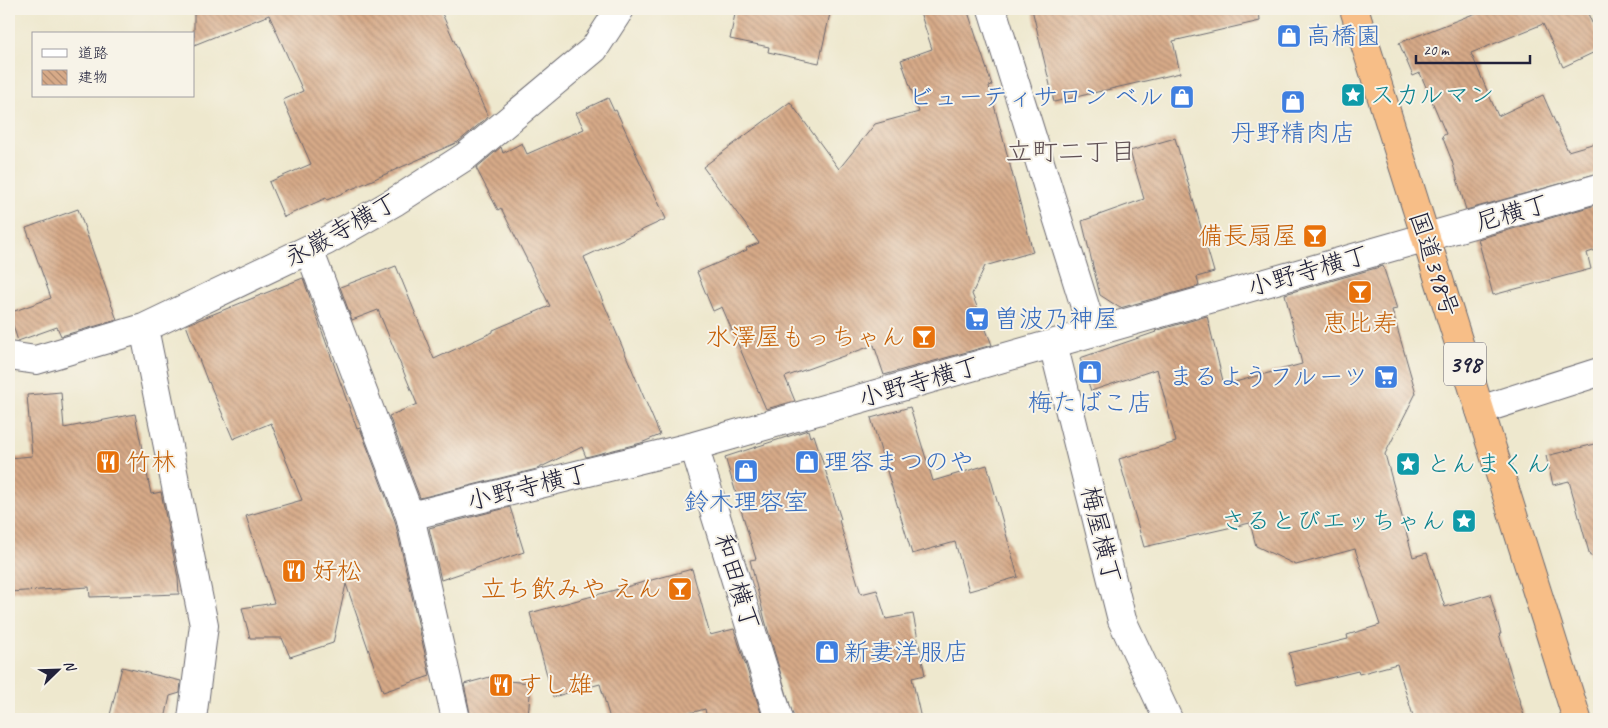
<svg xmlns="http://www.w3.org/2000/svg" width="1608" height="728" font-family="Caveat,'Klee One',sans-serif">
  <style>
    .building { fill: url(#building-back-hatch) }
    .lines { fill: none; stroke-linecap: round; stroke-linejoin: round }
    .minor-casing { stroke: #69676e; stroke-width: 30 }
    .highway-casing { stroke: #69676e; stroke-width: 30 }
    .minor { stroke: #fff; stroke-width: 28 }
    .highway { stroke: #f7be87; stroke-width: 28 }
    .labels { text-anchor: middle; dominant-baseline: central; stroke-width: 4; stroke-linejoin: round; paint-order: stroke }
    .shield { fill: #f7f3e8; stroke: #62616f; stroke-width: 1 }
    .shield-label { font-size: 24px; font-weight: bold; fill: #22223b }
    .shop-label { font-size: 25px; fill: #366cbe; stroke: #f7f3e8; text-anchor: start }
    .culture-label { font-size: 25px; fill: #0d838f; stroke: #f7f3e8; text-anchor: start }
    .street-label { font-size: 25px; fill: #22223b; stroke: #f7f3e8 }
    .food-label { font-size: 25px; fill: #c56008; stroke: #f7f3e8; text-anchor: end }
    .neighbourhood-label { font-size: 26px; fill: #615256; stroke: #f7f3e8 }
  </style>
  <defs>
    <pattern id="building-back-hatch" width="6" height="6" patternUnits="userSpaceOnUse" patternTransform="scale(1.25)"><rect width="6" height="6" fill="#d7aa88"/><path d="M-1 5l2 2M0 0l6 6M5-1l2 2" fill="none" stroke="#ae8a70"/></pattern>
  </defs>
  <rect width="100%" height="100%" fill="#f7f3e8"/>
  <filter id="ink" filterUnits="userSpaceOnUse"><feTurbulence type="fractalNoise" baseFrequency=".02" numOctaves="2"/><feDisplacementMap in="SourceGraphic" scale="10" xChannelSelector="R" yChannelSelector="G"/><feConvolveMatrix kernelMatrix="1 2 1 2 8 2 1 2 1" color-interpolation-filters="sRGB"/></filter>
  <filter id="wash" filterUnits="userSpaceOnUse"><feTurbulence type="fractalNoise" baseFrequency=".0096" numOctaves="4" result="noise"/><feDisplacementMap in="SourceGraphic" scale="20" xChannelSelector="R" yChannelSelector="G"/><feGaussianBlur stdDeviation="1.12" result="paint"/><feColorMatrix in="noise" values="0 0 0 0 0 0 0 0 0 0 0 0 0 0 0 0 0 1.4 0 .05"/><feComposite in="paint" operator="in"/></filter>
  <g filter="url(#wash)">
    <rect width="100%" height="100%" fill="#eee8ce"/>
    <g id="blocks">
      <!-- building -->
      <path class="building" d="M194,9H440L488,117L458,142L327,200L326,198L284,217L269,182L311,164L283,100L303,91L269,15L194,45Z
        M736,9H831L819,63L768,52L769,47L730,39Z
        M919,9H967L992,85L989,86L1033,252L985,266L972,294L992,345L884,375L874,345L785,377L795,401L766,409L722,307L713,311L697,272L747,250L746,248L759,243L703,167L790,102L839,169L875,124L919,112L901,60L932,49Z
        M1032,9H1259L1260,21L1173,41L1180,73L1054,102Z
        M1486,9H1586L1599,39V50L1563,67L1543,24L1471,53L1498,116L1543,95L1568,151L1599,142V173L1466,210L1452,161L1442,136L1446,134L1420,73L1413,76L1399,43Z
        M608,98L614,111L616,110L666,219L584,257L660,435L641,443L586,457L582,447L537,469L420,498L389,416L417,404L378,310L352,320L340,287L396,266L434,359L493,332V330L550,306L501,208L498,210L476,168L501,147L503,153L522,143L527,154L584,129L576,113Z
        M1175,138L1214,272L1197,277L1199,286L1120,308L1100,295L1082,221L1144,199L1130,151Z
        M1599,204V249L1587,253L1591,269L1493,295L1478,239Z
        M78,209L117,320L61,336L57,327L18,341L9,313L51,298L26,228Z
        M1383,266L1397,309L1392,310L1416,393L1385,454L1413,557L1427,553L1445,607L1490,594L1501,634H1499L1525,719H1414L1397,664L1359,674L1358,671L1297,686L1289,653L1348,639L1347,635L1380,625L1355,549L1296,565L1256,546L1250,523L1144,547L1119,459L1176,442L1157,369L1091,391L1080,358L1156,332L1155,331L1207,316L1224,385L1302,364L1285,294Z
        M303,278L357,429L360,428L395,521L430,676L383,692L346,584L333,643L290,657L282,638H250L242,608L274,603L246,516L302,500L271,423L233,439L209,382L208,383L186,325Z
        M61,392L64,428L135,414L151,494L161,492L178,578L179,594L90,597L89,587L9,592V458L32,456L27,395Z
        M910,407L933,481L987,465L1018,577L969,591L955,542L912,554L871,418Z
        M808,430L810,437L814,435L841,519L839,520L861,594L877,590L886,619L913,614L925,675L912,678L921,719H794L765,620L750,560L756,559L725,457Z
        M1599,443V555L1590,556L1569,481L1553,485L1546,456Z
        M510,507L524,552L441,580L429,528Z
        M692,569L710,635L734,629L763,719H707L705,709L668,719H610L600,684L553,697L530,613Z
        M122,667L181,681L180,693L170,696L165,719H109Z
        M490,677L495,680L531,683L528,717L497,715V718H471L464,684Z"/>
    </g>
  </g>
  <g filter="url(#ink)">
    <use href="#blocks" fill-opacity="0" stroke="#69676e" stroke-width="1"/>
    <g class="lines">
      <defs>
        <path id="minor" d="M992,9L1093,332
          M309,250L410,516L456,719
          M144,328L204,625L192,719
          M1053,344L1122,620L1168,719
          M9,356L36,360L144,328L326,241L396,201L466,156L594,49L620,9
          M1480,410L1599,372
          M694,446L779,719
          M410,516L694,446L1599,188"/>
        <path id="highway" d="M1354,9L1577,719"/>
      </defs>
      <!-- minor casing -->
      <use href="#minor" class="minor-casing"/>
      <!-- highway casing -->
      <use href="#highway" class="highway-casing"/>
      <!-- minor -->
      <use href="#minor" class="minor"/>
      <!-- highway -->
      <use href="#highway" class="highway"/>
    </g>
  </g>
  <!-- icons -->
  <defs>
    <symbol id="shop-square" viewBox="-11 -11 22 22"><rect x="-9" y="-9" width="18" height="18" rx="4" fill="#3f7fe0" stroke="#f7f3e8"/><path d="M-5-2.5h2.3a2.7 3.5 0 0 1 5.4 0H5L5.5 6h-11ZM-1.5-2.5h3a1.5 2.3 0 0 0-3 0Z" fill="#fff"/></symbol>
    <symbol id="sight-square" viewBox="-11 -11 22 22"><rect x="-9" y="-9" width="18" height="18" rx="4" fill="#0f9aa8" stroke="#f7f3e8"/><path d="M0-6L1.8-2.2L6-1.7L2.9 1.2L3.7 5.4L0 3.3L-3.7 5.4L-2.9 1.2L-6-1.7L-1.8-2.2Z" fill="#fff"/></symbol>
    <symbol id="bar-square" viewBox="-11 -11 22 22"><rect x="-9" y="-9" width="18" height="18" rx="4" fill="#e8710a" stroke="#f7f3e8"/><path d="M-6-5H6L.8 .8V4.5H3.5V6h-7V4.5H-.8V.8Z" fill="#fff"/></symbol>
    <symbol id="supermarket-square" viewBox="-11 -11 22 22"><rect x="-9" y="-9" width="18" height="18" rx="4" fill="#3f7fe0" stroke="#f7f3e8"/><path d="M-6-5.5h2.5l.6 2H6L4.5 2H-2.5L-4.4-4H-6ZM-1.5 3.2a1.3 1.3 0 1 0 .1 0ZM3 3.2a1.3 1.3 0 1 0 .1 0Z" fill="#fff"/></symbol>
    <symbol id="restaurant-square" viewBox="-11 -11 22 22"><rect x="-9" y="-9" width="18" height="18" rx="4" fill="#e8710a" stroke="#f7f3e8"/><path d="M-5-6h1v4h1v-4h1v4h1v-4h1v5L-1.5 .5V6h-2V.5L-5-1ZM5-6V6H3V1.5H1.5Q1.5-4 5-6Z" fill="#fff"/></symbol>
  </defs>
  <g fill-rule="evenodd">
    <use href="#shop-square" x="1275" y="22" width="28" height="28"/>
    <use href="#sight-square" x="1339" y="81" width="28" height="28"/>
    <use href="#shop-square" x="1168" y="83" width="28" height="28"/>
    <use href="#shop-square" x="1279" y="88" width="28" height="28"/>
    <use href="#bar-square" x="1301" y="222" width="28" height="28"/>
    <use href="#bar-square" x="1346" y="278" width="28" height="28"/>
    <use href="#supermarket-square" x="963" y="305" width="28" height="28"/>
    <use href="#bar-square" x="910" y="323" width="28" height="28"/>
    <use href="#shop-square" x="1076" y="358" width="28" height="28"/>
    <use href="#supermarket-square" x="1372" y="363" width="28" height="28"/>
    <use href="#restaurant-square" x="94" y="448" width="28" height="28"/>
    <use href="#shop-square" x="793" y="448" width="28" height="28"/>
    <use href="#sight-square" x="1394" y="450" width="28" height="28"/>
    <use href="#shop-square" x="732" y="457" width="28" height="28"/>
    <use href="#sight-square" x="1450" y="507" width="28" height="28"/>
    <use href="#restaurant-square" x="280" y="557" width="28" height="28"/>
    <use href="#bar-square" x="666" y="575" width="28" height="28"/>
    <use href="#shop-square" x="813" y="638" width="28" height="28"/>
    <use href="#restaurant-square" x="487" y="671" width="28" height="28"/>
  </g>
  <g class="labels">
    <!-- shield labels -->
    <rect class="shield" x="1444" y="342.5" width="42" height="43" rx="4"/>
    <g class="shield-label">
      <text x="1465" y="364">398</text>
    </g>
    <!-- shop labels -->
    <g class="shop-label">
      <text x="1306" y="36">高橋園</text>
      <text x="1164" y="97" text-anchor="end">ビューティサロン ベル</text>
      <text x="1293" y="133" text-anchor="middle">丹野精肉店</text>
      <text x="994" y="319">曽波乃神屋</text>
      <text x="1368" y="377" text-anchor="end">まるようフルーツ</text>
      <text x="1090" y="403" text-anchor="middle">梅たばこ店</text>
      <text x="824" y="462">理容まつのや</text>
      <text x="746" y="502" text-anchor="middle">鈴木理容室</text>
      <text x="844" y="652">新妻洋服店</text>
    </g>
    <!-- culture labels -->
    <g class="culture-label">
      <text x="1370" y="95">スカルマン</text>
      <text x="1426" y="464">とんまくん</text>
      <text x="1446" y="521" text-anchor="end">さるとびエッちゃん</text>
    </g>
    <!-- street labels -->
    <g class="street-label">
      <text transform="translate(1512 213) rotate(-16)">尼横丁</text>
      <text transform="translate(341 230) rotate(-29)">永巌寺横丁</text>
      <text transform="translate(1434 264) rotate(72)">国道398号</text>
      <text transform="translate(1308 271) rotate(-16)">小野寺横丁</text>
      <text transform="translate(919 382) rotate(-16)">小野寺横丁</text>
      <text transform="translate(528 487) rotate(-14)">小野寺横丁</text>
      <text transform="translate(1101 535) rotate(76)">梅屋横丁</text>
      <text transform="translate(737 582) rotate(73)">和田横丁</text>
    </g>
    <!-- food labels -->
    <g class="food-label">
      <text x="1298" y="236">備長扇屋</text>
      <text x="1360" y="323" text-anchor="middle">恵比寿</text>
      <text x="906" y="337">水澤屋もっちゃん</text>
      <text x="126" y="462" text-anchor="start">竹林</text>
      <text x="312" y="571" text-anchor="start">好松</text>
      <text x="662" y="589">立ち飲みや えん</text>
      <text x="518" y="685" text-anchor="start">すし雄</text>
    </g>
    <!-- neighbourhood labels -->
    <g class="neighbourhood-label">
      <text x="1071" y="151">立町二丁目</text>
    </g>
  </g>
  <!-- margin -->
  <rect width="1608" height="728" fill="none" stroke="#f7f3e8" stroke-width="30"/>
  <!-- legend -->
  <rect x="32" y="32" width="162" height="65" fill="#f7f3e8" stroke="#a29fa3"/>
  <rect x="42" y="49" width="25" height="8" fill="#ffffff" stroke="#a29fa3"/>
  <text x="78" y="58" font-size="15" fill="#22223b">道路</text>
  <rect x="42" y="70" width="25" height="15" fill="url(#building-back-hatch)" stroke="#a29fa3"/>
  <text x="78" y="82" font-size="15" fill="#22223b">建物</text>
  <!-- north arrow -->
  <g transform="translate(58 670) rotate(67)" stroke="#f7f3e8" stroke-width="4" paint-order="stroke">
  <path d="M0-4L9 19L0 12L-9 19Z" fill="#22223b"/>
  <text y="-8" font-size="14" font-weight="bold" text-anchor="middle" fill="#22223b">N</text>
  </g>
  <!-- scale -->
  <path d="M1416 55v8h114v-8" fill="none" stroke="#22223b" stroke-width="2.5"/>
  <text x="1423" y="55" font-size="15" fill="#22223b" stroke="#f7f3e8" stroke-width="4" paint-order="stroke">20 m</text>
</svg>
